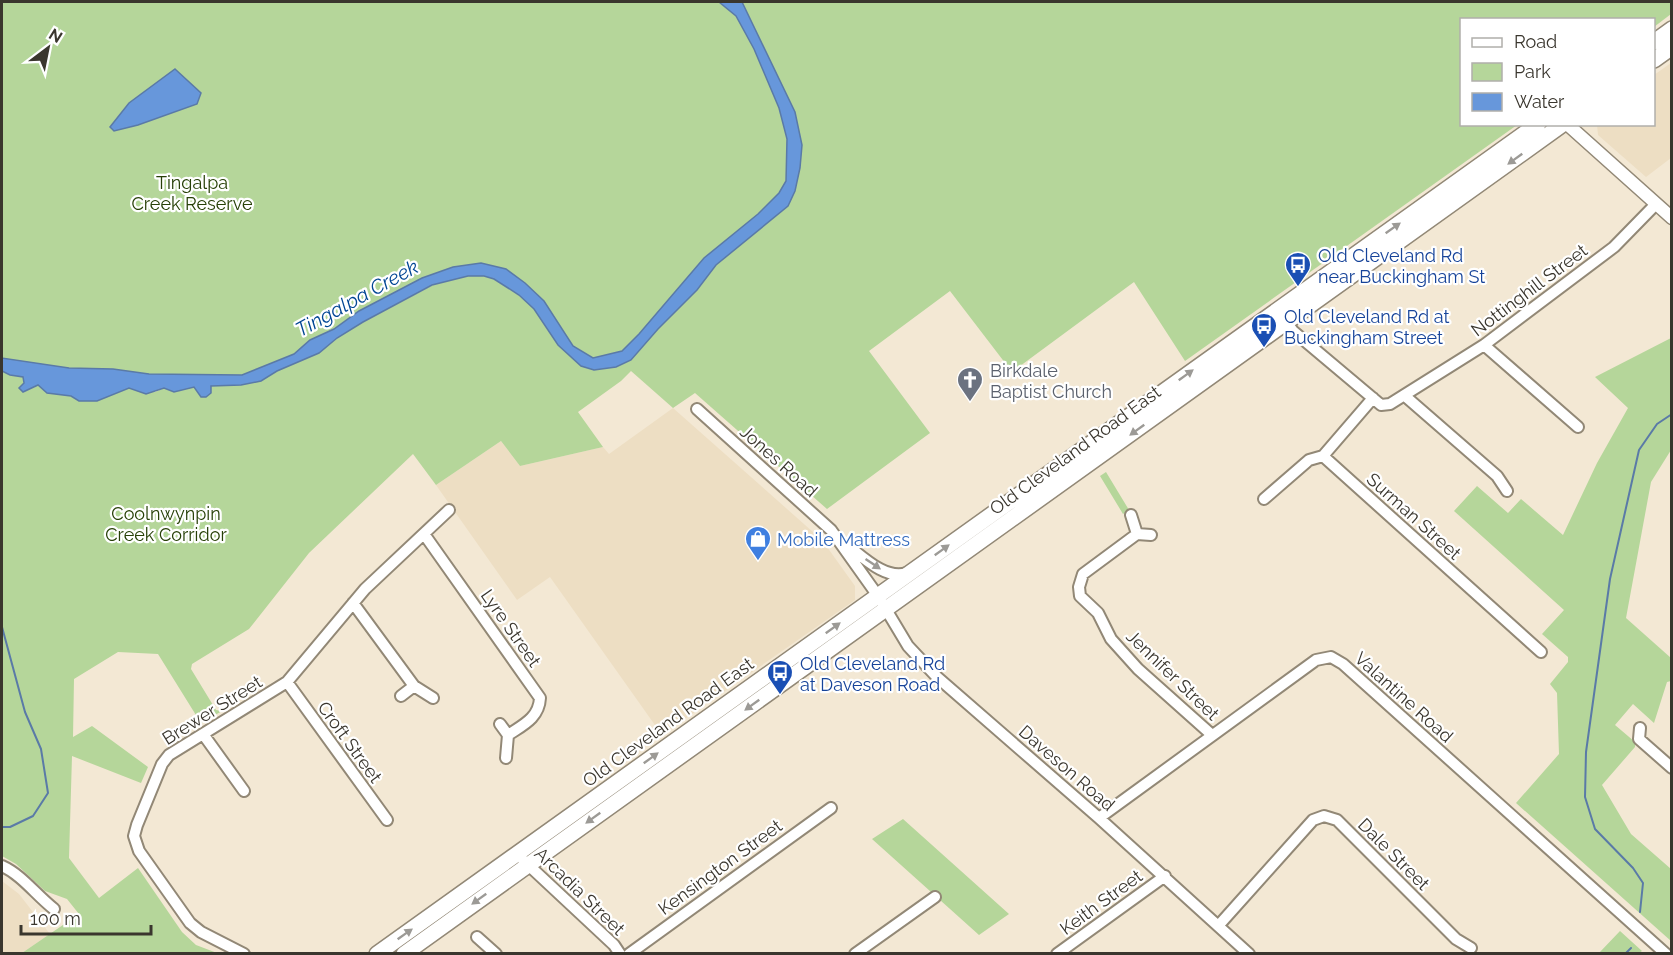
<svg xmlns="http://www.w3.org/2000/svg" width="1673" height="955" font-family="Raleway,sans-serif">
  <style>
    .built { fill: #eddec3 }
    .green { fill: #b5d69a }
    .water { fill: #6797db; stroke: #5a7aa7; stroke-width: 1.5 }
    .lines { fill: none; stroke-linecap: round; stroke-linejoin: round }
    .stream { stroke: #5a7aa7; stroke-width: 2 }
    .minor-casing { stroke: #928876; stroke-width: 14 }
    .tertiary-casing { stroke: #928876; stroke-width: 15 }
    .primary-casing { stroke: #928876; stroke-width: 18 }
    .minor { stroke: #fff; stroke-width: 10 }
    .tertiary { stroke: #fff; stroke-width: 12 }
    .primary { stroke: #fff; stroke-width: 15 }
    .oneway { fill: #9c9a96 }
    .labels { text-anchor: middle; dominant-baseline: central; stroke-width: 4.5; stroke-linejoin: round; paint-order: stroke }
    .park-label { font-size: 18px; fill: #274007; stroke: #fff }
    .transit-label { font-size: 18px; fill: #164399; stroke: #fff; text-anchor: start }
    .street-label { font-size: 18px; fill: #3a362e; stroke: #fff }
    .worship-label { font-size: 18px; fill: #5b616d; stroke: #fff; text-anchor: start }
    .shop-label { font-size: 18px; fill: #366cbe; stroke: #fff; text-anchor: start }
    .water-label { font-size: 20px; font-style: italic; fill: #004594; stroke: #fff }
  </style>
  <rect width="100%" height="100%" fill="#f3e8d4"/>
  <!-- built -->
  <path class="built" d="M1671,63V158L1646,177L1598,135L1597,125L1654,124V75Z
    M673,408L822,540L855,586V600L662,735L550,577L517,600L436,485L501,441L520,466L603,447L609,454Z
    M2,881L19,894L50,934L22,953H2Z"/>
  <!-- green -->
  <path class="green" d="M2,2H732L790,121L786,193L624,358L594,364L571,350L534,300L499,274L470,270L432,280L248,380L2,366Z
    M742,2H1671V14L1654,27V20H1462V124L1517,125L1185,361L1134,282L1012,372L950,291L869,351L930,433L827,509L695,393L673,408L631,371L621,381L578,412L603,447L520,466L501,441L436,485L413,454L309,553L249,629L192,664L191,669L216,710L222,711L198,725L199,720L158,654L118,652L74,679L73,737L92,726L148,767L141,783L72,756L69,858L99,898L138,868L182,932L196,945L217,953H22L79,914L67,899L45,891L16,864L2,856V371L10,375L23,377L24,383L33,388L38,385L57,394L71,396L79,401H97L129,388L155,392L164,388L194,387L201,397L211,386L241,385L261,381L277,371L319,353L337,338L363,322L433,285L468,276H484L494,279L519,295L534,309L558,345L581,366L594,370L616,367L631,360L658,329L697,290L716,265L788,206L795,113Z
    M1671,338V450L1651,482L1626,618L1671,658V681L1667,682L1654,723L1633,704L1615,725L1635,742V747L1602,785L1631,834L1671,869V941L1516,803L1559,754L1557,693L1550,684L1568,662V657L1542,634L1564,610L1454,511L1477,486L1508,513L1521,499L1563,535L1597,463L1628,408L1595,377Z
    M1106,472L1129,510L1123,514L1100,476Z
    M903,819L1009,914L979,935L872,839Z
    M1620,931L1642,951L1639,953H1599Z"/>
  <!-- water -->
  <path class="water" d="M719,2H742L795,112L802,145L800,168L795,191L788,206L716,265L697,290L658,329L631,360L616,367L594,370L581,366L558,345L534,309L519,295L494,279L484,276H468L432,285L363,322L337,338L319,353L277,371L261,381L241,385L211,386V393L206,397H201L194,387L174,392L164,388L146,394L129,388L97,401H79L71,396L47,393L38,385L23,392L19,388L24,383L23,377L10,375L2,371V358L69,368L113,369L149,374L242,375L294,354L310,340L334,329L359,311L422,278L453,267L481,263L506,269L525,283L544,301L573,346L593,358L622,351L639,334L704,258L758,214L779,193L786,181L787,139L779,108L754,49L736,16Z
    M175,69L201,93L197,104L138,125L114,131L110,127L129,103Z"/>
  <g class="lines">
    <!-- stream -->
    <path class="stream" d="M2,627L25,712L41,749L48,793L33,816L10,827H2
      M1640,912L1643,883L1633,868L1595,829L1585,797L1586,752L1610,579L1639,450L1657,424L1672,414
      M1625,954L1631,948"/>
    <defs>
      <path id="minor" d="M1283,318L1293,331L1381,405L1390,404L1484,345L1614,247L1656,204
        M1484,345L1578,427
        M1405,396L1497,476L1507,491
        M1373,398L1323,456L1541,652
        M697,409L831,530L878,596L908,646L937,677L1099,818L1249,954
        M1264,499L1309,460L1323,456
        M1131,515L1137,534L1151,535
        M424,534L540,698C539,718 523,725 508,735
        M1137,534L1083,574L1079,587L1080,596L1098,613L1111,639L1138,669L1212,735
        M846,544C863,557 885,580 907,573
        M353,603L414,686
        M287,682L387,820
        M401,696L414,686L433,698
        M500,724L508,735L506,758
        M1640,728L1639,739L1672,768
        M203,734L244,791
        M1099,818L1316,660L1331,657L1343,664L1666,954
        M523,860L614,945L620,954
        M2,866C22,875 36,895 54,909
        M1219,925L1313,820L1324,816L1337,820L1456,939L1471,948
        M477,937L496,954
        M244,954L201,932L190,923L139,851L134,836L137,825L162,764L169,755L287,682L365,589L449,510
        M629,954L831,808
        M855,954L935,897
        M1057,954L1165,876"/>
      <path id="tertiary" d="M1567,124L1672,218"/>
      <path id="primary" d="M1654,42L1672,29
        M1654,60L1672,47
        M377,954L1538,124
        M404,954L1563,124"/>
    </defs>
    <!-- minor casing -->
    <use href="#minor" class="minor-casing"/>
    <!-- tertiary casing -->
    <use href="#tertiary" class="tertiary-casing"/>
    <!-- primary casing -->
    <use href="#primary" class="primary-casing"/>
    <!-- minor -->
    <use href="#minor" class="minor"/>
    <!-- tertiary -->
    <use href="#tertiary" class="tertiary"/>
    <!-- primary -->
    <use href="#primary" class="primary"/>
  </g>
  <!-- one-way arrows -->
  <defs><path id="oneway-solid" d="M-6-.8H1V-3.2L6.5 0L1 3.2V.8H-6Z" transform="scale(1.5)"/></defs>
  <g class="oneway">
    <use href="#oneway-solid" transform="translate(1515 159) rotate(144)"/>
    <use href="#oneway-solid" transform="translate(1393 228) rotate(-35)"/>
    <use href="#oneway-solid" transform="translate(1186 375) rotate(-36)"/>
    <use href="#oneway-solid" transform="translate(1137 430) rotate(144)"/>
    <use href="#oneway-solid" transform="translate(942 550) rotate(-36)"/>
    <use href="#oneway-solid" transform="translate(873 564) rotate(34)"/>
    <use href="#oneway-solid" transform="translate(833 628) rotate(-36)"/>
    <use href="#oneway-solid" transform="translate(752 705) rotate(144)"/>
    <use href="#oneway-solid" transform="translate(651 758) rotate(-36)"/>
    <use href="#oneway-solid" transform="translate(593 818) rotate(144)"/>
    <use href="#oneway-solid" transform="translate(479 899) rotate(144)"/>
    <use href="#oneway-solid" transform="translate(405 934) rotate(-35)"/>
  </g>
  <!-- icons -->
  <defs>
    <symbol id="bus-pin" viewBox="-11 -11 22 30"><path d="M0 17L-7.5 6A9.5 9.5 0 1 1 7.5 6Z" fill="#1a4fb4" stroke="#fff"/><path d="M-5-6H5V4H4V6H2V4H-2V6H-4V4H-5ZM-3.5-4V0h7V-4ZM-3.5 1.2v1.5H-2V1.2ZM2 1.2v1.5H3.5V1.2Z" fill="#fff"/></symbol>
    <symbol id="church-pin" viewBox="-11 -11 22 30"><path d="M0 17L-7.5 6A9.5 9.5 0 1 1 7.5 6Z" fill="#6b7280" stroke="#fff"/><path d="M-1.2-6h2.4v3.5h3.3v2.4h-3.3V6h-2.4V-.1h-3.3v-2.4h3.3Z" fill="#fff"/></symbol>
    <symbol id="shop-pin" viewBox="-11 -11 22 30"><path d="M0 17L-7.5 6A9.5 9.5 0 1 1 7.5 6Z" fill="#3f7fe0" stroke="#fff"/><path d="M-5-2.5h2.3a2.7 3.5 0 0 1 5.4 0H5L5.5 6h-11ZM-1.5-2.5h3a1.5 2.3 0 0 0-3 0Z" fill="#fff"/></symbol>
  </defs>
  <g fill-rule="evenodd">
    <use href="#bus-pin" x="1283" y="250" width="30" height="40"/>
    <use href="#bus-pin" x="1249" y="311" width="30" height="40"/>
    <use href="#church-pin" x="955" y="365" width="30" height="40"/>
    <use href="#shop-pin" x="743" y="524" width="30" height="40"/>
    <use href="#bus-pin" x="765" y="658" width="30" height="40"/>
  </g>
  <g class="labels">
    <!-- park labels -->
    <g class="park-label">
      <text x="192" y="182">Tingalpa<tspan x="192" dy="21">Creek Reserve</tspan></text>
      <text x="166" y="513">Coolnwynpin<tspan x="166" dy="21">Creek Corridor</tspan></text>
    </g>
    <!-- transit labels -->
    <g class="transit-label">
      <text x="1318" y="255">Old Cleveland Rd<tspan x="1318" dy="21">near Buckingham St</tspan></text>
      <text x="1284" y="316">Old Cleveland Rd at<tspan x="1284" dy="21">Buckingham Street</tspan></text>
      <text x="800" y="663">Old Cleveland Rd<tspan x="800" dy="21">at Daveson Road</tspan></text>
    </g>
    <!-- street labels -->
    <g class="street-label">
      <text transform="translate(1529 290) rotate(-37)">Nottinghill Street</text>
      <text transform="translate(1075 450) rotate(-36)">Old Cleveland Road East</text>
      <text transform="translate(779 461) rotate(42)">Jones Road</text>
      <text transform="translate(1414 516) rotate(42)">Surman Street</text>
      <text transform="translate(511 628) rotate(55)">Lyre Street</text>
      <text transform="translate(1173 675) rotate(44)">Jennifer Street</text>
      <text transform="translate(1404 697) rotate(42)">Valantine Road</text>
      <text transform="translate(212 710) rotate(-32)">Brewer Street</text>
      <text transform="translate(668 722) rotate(-36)">Old Cleveland Road East</text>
      <text transform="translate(350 742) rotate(54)">Croft Street</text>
      <text transform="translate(1067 768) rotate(41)">Daveson Road</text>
      <text transform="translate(1394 854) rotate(45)">Dale Street</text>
      <text transform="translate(720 867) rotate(-36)">Kensington Street</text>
      <text transform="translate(580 891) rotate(44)">Arcadia Street</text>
      <text transform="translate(1101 902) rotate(-36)">Keith Street</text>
    </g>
    <!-- worship labels -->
    <g class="worship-label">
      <text x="990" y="370">Birkdale<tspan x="990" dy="21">Baptist Church</tspan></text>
    </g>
    <!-- shop labels -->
    <g class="shop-label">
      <text x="777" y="539">Mobile Mattress</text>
    </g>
    <!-- water labels -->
    <g class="water-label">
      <text transform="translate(357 298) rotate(-29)">Tingalpa Creek</text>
    </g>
  </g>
  <!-- border -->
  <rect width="1673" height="955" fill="none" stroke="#3a362e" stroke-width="6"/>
  <!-- legend -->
  <rect x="1460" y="18" width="195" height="108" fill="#ffffff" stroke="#b0afab" stroke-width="1.5"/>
  <rect x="1472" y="38" width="30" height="9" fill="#ffffff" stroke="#b0afab" stroke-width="1.5"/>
  <text x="1514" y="48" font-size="18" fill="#3a362e">Road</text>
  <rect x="1472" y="63" width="30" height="18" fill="#b5d69a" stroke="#b0afab" stroke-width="1.5"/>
  <text x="1514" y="78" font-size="18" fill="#3a362e">Park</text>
  <rect x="1472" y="93" width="30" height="18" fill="#6797db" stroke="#b0afab" stroke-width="1.5"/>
  <text x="1514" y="108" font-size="18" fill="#3a362e">Water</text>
  <!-- north arrow -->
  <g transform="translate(48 48) rotate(32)" stroke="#ffffff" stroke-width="4.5" paint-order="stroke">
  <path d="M0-4.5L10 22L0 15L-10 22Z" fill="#3a362e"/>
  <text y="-9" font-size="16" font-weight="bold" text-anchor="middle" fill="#3a362e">N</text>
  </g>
  <!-- scale -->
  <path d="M21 925v9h130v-9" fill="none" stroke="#3a362e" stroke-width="3"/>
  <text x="30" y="925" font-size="18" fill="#3a362e" stroke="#ffffff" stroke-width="4.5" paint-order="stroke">100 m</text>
</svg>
